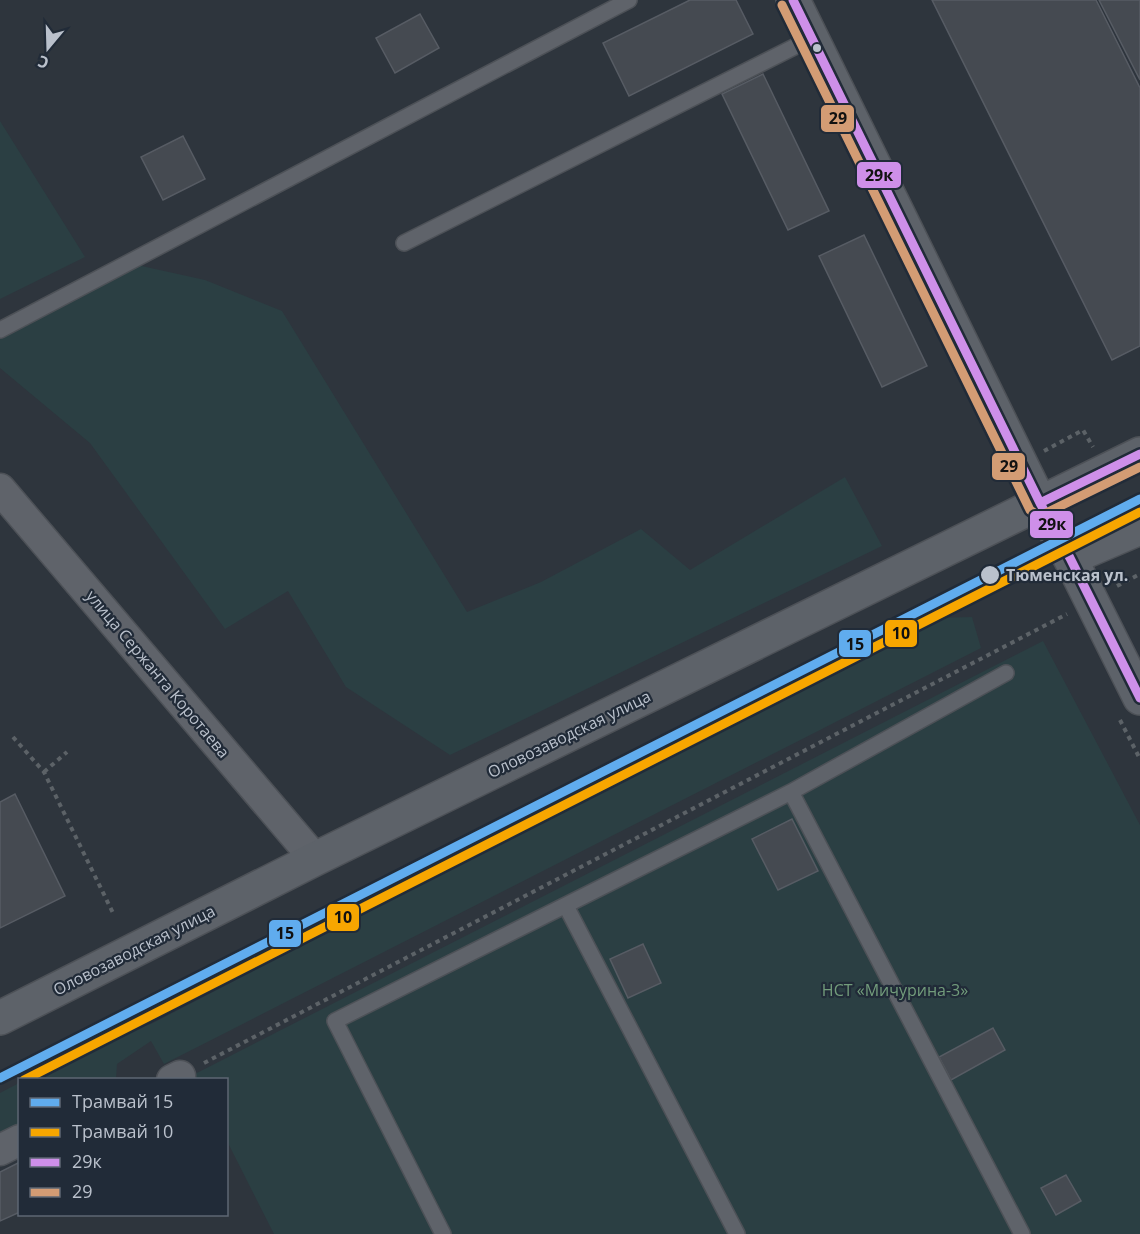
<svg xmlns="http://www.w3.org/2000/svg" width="1140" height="1234" font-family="'Open Sans',sans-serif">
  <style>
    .green { fill: #2b3f43 }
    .building { fill: #454a51; stroke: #575c64; stroke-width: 1.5 }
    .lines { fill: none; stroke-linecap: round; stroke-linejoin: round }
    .lane-casing { stroke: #4d5157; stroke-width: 18 }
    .street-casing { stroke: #4d5157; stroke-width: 33 }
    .secondary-casing { stroke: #4d5157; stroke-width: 36 }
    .path { stroke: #5c6267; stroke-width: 4; stroke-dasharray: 4.5 4.5; stroke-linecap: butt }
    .lane { stroke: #5f636a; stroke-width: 15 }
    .street { stroke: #5f636a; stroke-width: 30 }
    .secondary { stroke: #5d6269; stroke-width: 33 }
    .bus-1-casing { stroke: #212b38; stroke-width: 14 }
    .bus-2-casing { stroke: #212b38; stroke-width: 14 }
    .bus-1 { stroke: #ce8fe9; stroke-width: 9 }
    .bus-2 { stroke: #d39c74; stroke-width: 9 }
    .tram-1-casing { stroke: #212b38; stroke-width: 14 }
    .tram-2-casing { stroke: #212b38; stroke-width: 14 }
    .tram-1 { stroke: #60acee; stroke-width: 9 }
    .tram-2 { stroke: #f7a600; stroke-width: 9 }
    .bus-dot { fill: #bac1cc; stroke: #212b38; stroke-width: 2 }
    .labels { text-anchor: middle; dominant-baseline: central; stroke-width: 4.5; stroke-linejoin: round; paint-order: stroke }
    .stop-label { font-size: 16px; font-weight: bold; fill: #bac1cc; stroke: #212b38; text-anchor: start }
    .street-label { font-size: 16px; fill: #bac1cc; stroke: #212b38 }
    .park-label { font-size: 16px; fill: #729c7b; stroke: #212b38 }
    .line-badge { stroke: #212b38; stroke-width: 2 }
    .pale-badge-label { font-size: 16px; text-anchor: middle; font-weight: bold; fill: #111 }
  </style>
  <rect width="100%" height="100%" fill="#2e353d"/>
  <!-- green -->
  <path class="green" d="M0,121L85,257L0,299Z
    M137,265L205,280L282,311L467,612L541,582L641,529L690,570L845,477L882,546L450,755L346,687L288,591L225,629L90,443L0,368V323Z
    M972,617L981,648L164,1064L151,1041L117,1064L116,1079H27L98,1043L153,1023L934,618Z
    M1043,641L1140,825V1234H274L227,1141L226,1080L195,1079L193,1075Z
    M19,1083V1131L0,1140V1093Z"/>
  <!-- building -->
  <path class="building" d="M690,0H736L753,34L629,96L603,43Z
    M932,0H1096L1140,88V346L1112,360Z
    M1099,0H1140V80Z
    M420,14L439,48L395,73L376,38Z
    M763,74L829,211L788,230L722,94Z
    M183,136L205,179L163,200L141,157Z
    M864,235L927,366L882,387L819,256Z
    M15,794L65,896L0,928V802Z
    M792,819L818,871L778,890L752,839Z
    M643,944L661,983L628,998L610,959Z
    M993,1028L1005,1050L951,1080L939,1057Z
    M20,1162V1212L0,1221V1172Z
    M1066,1175L1081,1201L1056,1215L1041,1188Z"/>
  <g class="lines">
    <defs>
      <path id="lane" d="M404,243L812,38
        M0,330L629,0
        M791,792L1022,1234
        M566,906L737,1234
        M443,1234L335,1021L791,792L1006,673"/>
      <path id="street" d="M0,489L315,859
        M172,1080L180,1076
        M0,1150L20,1140"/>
      <path id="secondary" d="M793,0L1040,503L1070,558L1140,698
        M1070,558L1140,528
        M0,1018L315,859L1140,454"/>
    </defs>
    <!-- lane casing -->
    <use href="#lane" class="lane-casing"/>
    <!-- street casing -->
    <use href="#street" class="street-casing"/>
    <!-- secondary casing -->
    <use href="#secondary" class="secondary-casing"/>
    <!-- path -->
    <path class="path" d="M1044,451L1083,430L1093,447
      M1117,586L1140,574
      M1120,720L1140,759
      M13,737L44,772L114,915
      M44,772L67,752
      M204,1063L1067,614"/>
    <!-- lane -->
    <use href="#lane" class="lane"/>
    <!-- street -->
    <use href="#street" class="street"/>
    <!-- secondary -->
    <use href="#secondary" class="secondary"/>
    <defs>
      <path id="bus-1" d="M793,0L1040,503L1070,558L1140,698
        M1040,503L1140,454"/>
      <path id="bus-2" d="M782,5L1030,510L1037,515L1044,514L1140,467"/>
    </defs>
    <!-- bus-1 casing -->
    <use href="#bus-1" class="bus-1-casing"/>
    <!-- bus-2 casing -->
    <use href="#bus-2" class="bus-2-casing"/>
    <!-- bus-1 -->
    <use href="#bus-1" class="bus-1"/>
    <!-- bus-2 -->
    <use href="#bus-2" class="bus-2"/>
    <defs>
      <path id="tram-1" d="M0,1078L1140,499"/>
      <path id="tram-2" d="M24,1080L1140,512"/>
    </defs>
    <!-- tram-1 casing -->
    <use href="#tram-1" class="tram-1-casing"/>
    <!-- tram-2 casing -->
    <use href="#tram-2" class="tram-2-casing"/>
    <!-- tram-1 -->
    <use href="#tram-1" class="tram-1"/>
    <!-- tram-2 -->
    <use href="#tram-2" class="tram-2"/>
  </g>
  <!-- markers -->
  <g class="bus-dot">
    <circle cx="817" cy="48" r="5"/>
    <circle cx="990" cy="575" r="10"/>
  </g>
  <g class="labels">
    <!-- stop labels -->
    <g class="stop-label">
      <text x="1006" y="575">Тюменская ул.</text>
    </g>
    <!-- street labels -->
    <g class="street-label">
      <text transform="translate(158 674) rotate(50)">улица Сержанта Коротаева</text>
      <text transform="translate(569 734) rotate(-26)">Оловозаводская улица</text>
      <text transform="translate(134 950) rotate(-27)">Оловозаводская улица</text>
    </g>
    <!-- park labels -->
    <g class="park-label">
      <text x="895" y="990">НСТ «Мичурина-3»</text>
    </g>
  </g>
  <g class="line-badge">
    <rect x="820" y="104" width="35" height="29" rx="6" fill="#d39c74"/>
    <rect x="856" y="161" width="46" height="28" rx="6" fill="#ce8fe9"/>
    <rect x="991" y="452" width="35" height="29" rx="6" fill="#d39c74"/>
    <rect x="1029" y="510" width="45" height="29" rx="6" fill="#ce8fe9"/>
    <rect x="884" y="619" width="34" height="29" rx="6" fill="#f7a600"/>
    <rect x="838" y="629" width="34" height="29" rx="6" fill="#60acee"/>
    <rect x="326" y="903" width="34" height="29" rx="6" fill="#f7a600"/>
    <rect x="268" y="919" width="34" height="29" rx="6" fill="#60acee"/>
  </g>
  <g class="pale-badge-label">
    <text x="838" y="124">29</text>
    <text x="879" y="181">29к</text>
    <text x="1009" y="472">29</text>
    <text x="1052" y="530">29к</text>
    <text x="901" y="639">10</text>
    <text x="855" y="650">15</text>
    <text x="343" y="923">10</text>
    <text x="285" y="939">15</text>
  </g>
  <!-- legend -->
  <rect x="18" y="1078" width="210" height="138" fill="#212b38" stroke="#5e6773" stroke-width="1.5"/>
  <rect x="30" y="1098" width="30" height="9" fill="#60acee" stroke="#5e6773" stroke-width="1.5"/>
  <text x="72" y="1108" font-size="18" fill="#bac1cc">Трамвай 15</text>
  <rect x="30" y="1128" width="30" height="9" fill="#f7a600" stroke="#5e6773" stroke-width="1.5"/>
  <text x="72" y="1138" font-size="18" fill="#bac1cc">Трамвай 10</text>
  <rect x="30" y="1158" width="30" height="9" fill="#ce8fe9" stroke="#5e6773" stroke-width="1.5"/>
  <text x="72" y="1168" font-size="18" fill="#bac1cc">29к</text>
  <rect x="30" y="1188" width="30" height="9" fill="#d39c74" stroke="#5e6773" stroke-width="1.5"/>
  <text x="72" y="1198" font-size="18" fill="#bac1cc">29</text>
  <!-- north arrow -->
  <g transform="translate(48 48) rotate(199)" stroke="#212b38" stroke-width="4.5" paint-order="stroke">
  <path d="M0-4.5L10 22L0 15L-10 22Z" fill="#bac1cc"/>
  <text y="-9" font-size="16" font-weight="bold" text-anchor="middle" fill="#bac1cc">С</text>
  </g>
</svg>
